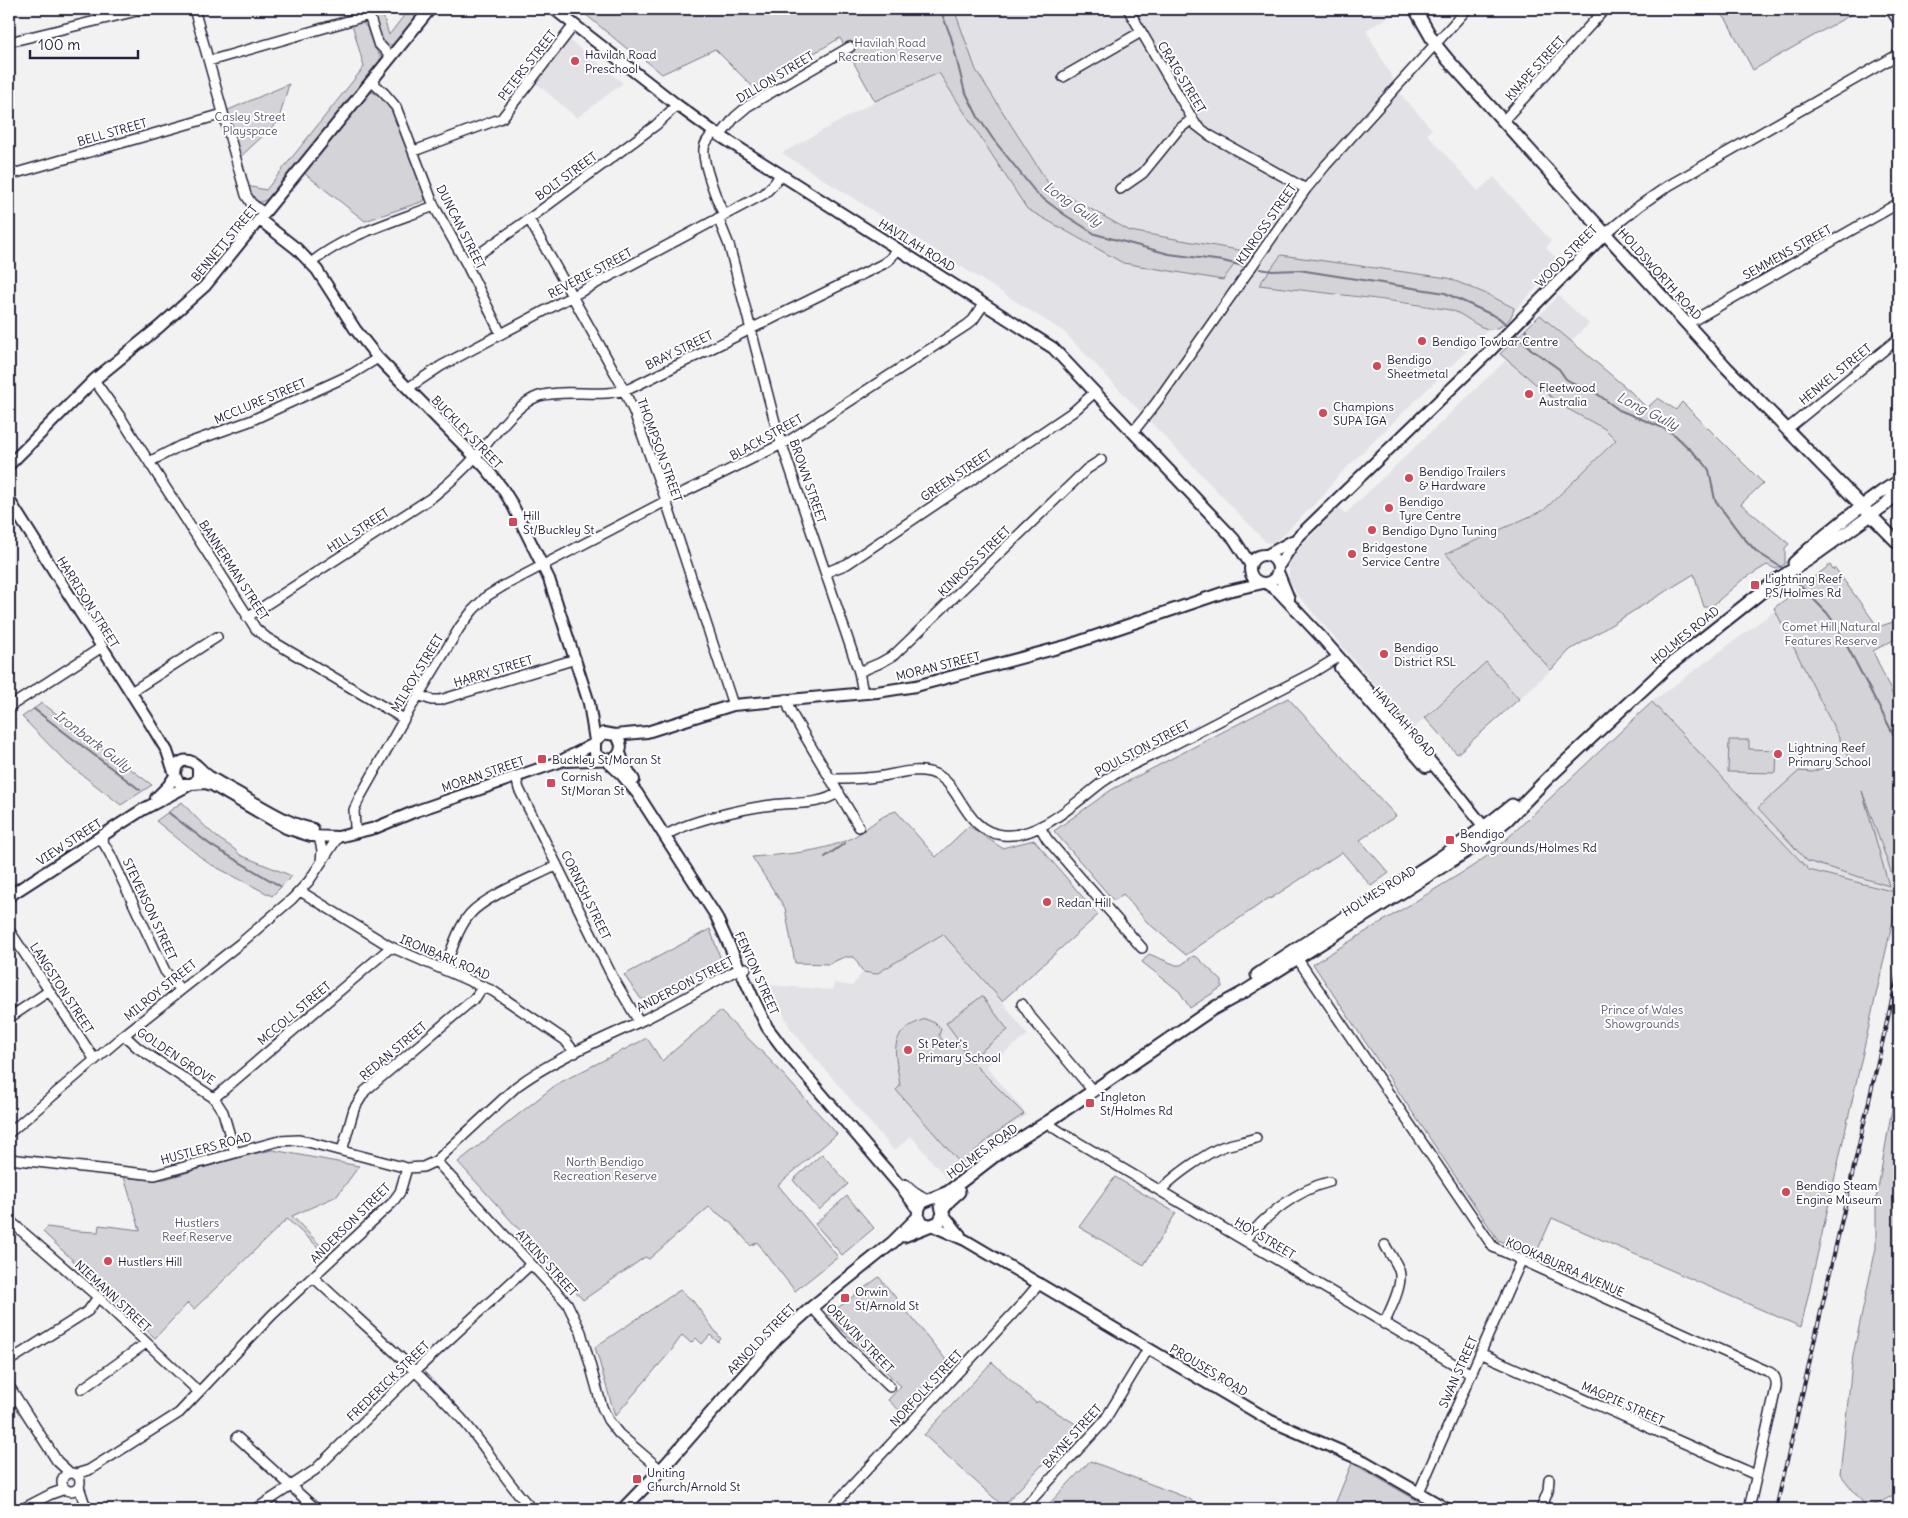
<svg xmlns="http://www.w3.org/2000/svg" width="1908" height="1518" font-family="Delius,sans-serif">
  <style>
    .built { fill: #e2e2e6 }
    .green { fill: #d3d3d8; stroke: #7a7a8a }
    .lines { fill: none; stroke-linecap: round; stroke-linejoin: round }
    .stream { stroke: #727282; stroke-width: 2 }
    .minor-casing { stroke: #22223b; stroke-width: 12 }
    .tertiary-casing { stroke: #22223b; stroke-width: 14 }
    .secondary-casing { stroke: #22223b; stroke-width: 15 }
    .minor { stroke: #fff; stroke-width: 9 }
    .tertiary { stroke: #fff; stroke-width: 10 }
    .secondary { stroke: #fff; stroke-width: 11 }
    .rail-casing { stroke: #22223b; stroke-width: 4 }
    .rail { stroke: #fff; stroke-width: 2; stroke-dasharray: 5.5; stroke-linecap: butt }
    .poi-dot { fill: #d1495b; stroke: #fff; stroke-width: 2 }
    .labels { text-anchor: middle; dominant-baseline: central; stroke-width: 4; stroke-linejoin: round; paint-order: stroke }
    .park-label { font-size: 12px; fill: #57576a; stroke: #fff }
    .poi-label { font-size: 12px; fill: #22223b; stroke: #fff; text-anchor: start }
    .street-label { font-size: 12px; fill: #22223b; stroke: #fff }
    .water-label { font-size: 14px; font-style: italic; fill: #58586b; stroke: #fff }
  </style>
  <rect width="100%" height="100%" fill="#f2f2f3"/>
  <filter id="ink" filterUnits="userSpaceOnUse"><feTurbulence type="fractalNoise" baseFrequency=".02" numOctaves="2"/><feDisplacementMap in="SourceGraphic" scale="10" xChannelSelector="R" yChannelSelector="G"/><feConvolveMatrix kernelMatrix="1 2 1 2 8 2 1 2 1" color-interpolation-filters="sRGB"/></filter>
  <g filter="url(#ink)">
    <!-- built -->
    <path class="built" d="M954,9H1403L1366,30L1402,96L1432,129L1427,134L1478,191L1494,177L1551,241L1546,248L1561,262L1514,311V308L1489,295L1280,255L1260,285L1453,310L1488,330L1335,479L1325,494L1281,537L1272,543L1266,542L1064,332L782,153L874,102L939,72L1027,209L1223,280L1244,251L1130,231L1050,186L976,70Z
      M569,40L623,83L577,118L536,83Z
      M1558,295L1589,324L1570,342L1540,315Z
      M1507,359L1562,406L1605,429L1616,440L1544,510L1446,554L1551,670L1519,699L1486,662L1413,729L1297,594L1289,581V565L1286,562L1339,507L1345,514Z
      M1773,612H1775L1859,760L1897,892L1809,870L1652,702Z
      M943,934L1002,1001L1028,1035L986,1066L1027,1115L995,1136L946,1178L911,1136L894,1151L790,1028L770,985L832,990L834,983L852,986L863,972L876,974Z"/>
    <!-- green -->
    <path class="green" d="M373,9H381L389,35L409,9H423L395,44C379,51 376,20 373,9Z
      M579,9H954L976,70L1050,186L1130,231L1244,251L1223,280L1123,263L1027,209L939,73L875,101L840,38L754,88L715,49L662,74L640,56L637,57Z
      M1714,9H1861L1753,70L1726,19Z
      M360,22L364,24L367,28L373,46L380,56V61L270,198L261,202L255,201L247,186L266,190L364,67L352,24Z
      M289,84L278,122L239,158L226,111Z
      M370,92L380,94L395,115L425,197L424,201L365,221L304,173Z
      M1281,255L1448,278L1489,295L1514,308C1512,320 1503,328 1491,329C1479,330 1462,312 1450,310C1387,299 1323,293 1259,285Z
      M1540,315L1630,391L1647,408L1658,398L1676,410L1682,402L1763,483L1741,504L1789,544L1785,548V564L1776,569L1767,565L1742,580L1711,607H1704L1694,574L1570,650L1551,670L1446,554L1544,510L1616,440L1605,429L1562,406L1500,354Z
      M1830,565L1833,570L1835,568L1878,627L1899,620V637L1873,651L1899,709V884L1898,891L1862,791L1889,886L1807,861L1758,808L1799,771L1812,772L1849,758L1774,608Z
      M1486,662L1519,699L1457,754L1425,718Z
      M1288,698L1396,816L1360,840L1389,873L1371,886L1342,852L1270,899L1269,898L1186,955L1147,922L1123,894L1114,901L1054,831L1111,790Z
      M1652,702L1809,870L1899,893L1801,1327L1552,1218L1535,1256L1498,1240L1313,964L1473,866L1494,851Z
      M42,703L152,785L121,805L67,763L22,717Z
      M1729,740H1749V749L1777,750L1776,773L1728,772Z
      M182,802C193,815 205,827 218,838C226,844 234,847 240,855L292,876L272,896L208,863L156,821Z
      M896,811L936,857L969,826L1002,848L1034,840L1098,915L1002,1001L943,934L876,974L863,972L854,957H844L829,964L795,963L785,908L752,857C787,854 817,853 850,839C866,831 878,816 896,811Z
      M710,929L720,957L718,963L649,1001L641,999L624,975Z
      M1149,954L1176,965H1181L1193,956L1197,957L1222,981V987L1190,1008L1179,991L1142,962Z
      M982,996L1008,1030L972,1058L946,1023Z
      M720,1011L771,1061L837,1134L778,1185L838,1257L795,1291L757,1242L751,1246L731,1223L709,1207L649,1259L645,1257L583,1300L458,1162L557,1084L647,1038L662,1061Z
      M925,1019L935,1023L941,1029L939,1035L943,1041L949,1043L957,1041L969,1059L1024,1114L993,1135L961,1164L896,1090L900,1086C896,1053 885,1033 925,1019Z
      M1899,1068V1492L1868,1509L1840,1474L1853,1355L1876,1248V1200Z
      M273,1150L359,1166L337,1196L292,1216L321,1246L319,1248L287,1219L194,1309L188,1303L155,1338L43,1232L47,1227L77,1231L98,1232L99,1225L140,1230L124,1177L150,1180L165,1179L243,1156Z
      M822,1154L848,1184L819,1210L793,1180Z
      M1115,1177L1176,1213L1144,1265L1079,1227Z
      M847,1196L874,1228L842,1255L815,1224Z
      M879,1277L947,1361L917,1393C916,1405 914,1410 903,1414L888,1400L901,1386L827,1316Z
      M680,1290L693,1301L721,1339L718,1342L710,1335L702,1344L696,1338L691,1343L682,1335L671,1351L615,1416L595,1347Z
      M992,1362L1036,1403L1038,1401L1079,1426L1003,1506L924,1435Z
      M1090,1461L1190,1499L1200,1509H1044Z
      M1352,1463L1432,1509H1333Z"/>
    <g class="lines">
      <!-- stream -->
      <path class="stream" d="M940,9L951,37L964,89L978,117L993,139L1037,194L1065,215L1095,234L1169,254L1223,261L1243,266
        M1260,269L1272,271L1299,270L1445,293L1499,318L1509,327
        M1526,330L1527,344
        M1514,332L1531,349L1559,369L1566,379L1571,382L1596,393L1619,410L1661,427L1675,435L1704,463L1709,470L1715,500L1741,535L1757,552L1784,569
        M1791,576L1827,613L1836,625L1899,745
        M34,709L140,790
        M169,813L212,846L280,886
        M825,857L845,843"/>
      <defs>
        <path id="minor" d="M194,9L246,195L251,203L265,214
          M367,9L378,43L391,57
          M1128,9L1196,125L1209,135L1306,189
          M1890,9L1899,22
          M9,42L145,9
          M209,61L369,15
          M1063,77L1141,32
          M371,81L384,93L396,107L434,206L466,263L501,334
          M1503,121L1605,9
          M714,132C710,137 704,143 704,149C702,163 718,203 724,215
          M720,136L735,117L748,106L850,47
          M414,151L502,118L574,25
          M9,175L223,114
          M1120,189L1143,173L1178,130L1192,119
          M718,218L729,245L777,430L859,672L863,693
          M529,219L619,380L634,412L664,495L733,705
          M1605,234L1639,206L1668,186L1899,54
          M311,263C345,235 393,222 434,206
          M466,263L529,219L656,125L677,105
          M1687,324L1899,203
          M94,380L119,415L256,629L267,638L404,719
          M408,388L441,366L764,194L774,184L780,175
          M1786,430L1899,338
          M1133,432L1156,403L1306,189L1326,165L1467,9
          M149,462L180,446L250,421L352,374L378,358
          M827,572L847,564L1074,411L1095,392
          M247,617L431,498C447,485 462,472 476,456C493,438 515,404 539,396C569,388 602,399 631,388L883,264L890,259L897,249
          M859,672L880,663L894,655L1087,469L1101,460
          M131,692L217,637
          M418,695L432,700H440L576,659
          M787,699L789,708L793,716L859,827
          M9,707L102,647
          M516,777L519,789L612,976L639,1022
          M830,779C846,779 861,779 876,777C894,775 918,766 935,774C962,785 963,831 1003,835C1039,839 1077,801 1104,781C1124,767 1150,757 1171,746C1218,722 1265,697 1312,673L1338,657
          M355,827L354,810L360,797L404,719L460,627L473,610L487,596L505,585L666,501L790,440L967,325L973,320L984,304
          M1040,827L1047,839L1077,874L1142,948
          M665,836C687,821 745,808 772,805C794,802 820,806 839,792
          M100,837L110,854L165,971L180,989
          M319,837L322,850L321,862
          M300,891L391,947L493,991L565,1040L575,1053
          M9,930L95,1060
          M1295,955L1493,1247L1767,1371C1775,1374 1777,1380 1776,1388L1749,1509
          M444,969C452,951 457,929 470,914C485,896 535,877 557,865
          M1022,1004L1030,1016L1093,1091
          M9,1018L49,991
          M124,1035L138,1048L214,1098L223,1112L235,1153
          M214,1098L391,947
          M1049,1121L1053,1127L1062,1133L1471,1374
          M9,1133L124,1035L242,942L292,899L309,881L338,837
          M342,1151L354,1109L365,1091L476,997L483,986
          M9,1159L155,1175L279,1141L298,1140L308,1142L407,1168L423,1167L436,1161L517,1086C555,1058 601,1040 643,1020C674,1005 704,987 735,971L746,968
          M436,1161L567,1303L581,1332L602,1407L608,1420L619,1434L661,1470
          M1161,1191C1170,1178 1207,1153 1222,1147C1233,1143 1245,1142 1256,1138
          M9,1220L98,1297L199,1392
          M1245,1241C1264,1216 1299,1189 1329,1182
          M313,1277C362,1323 414,1367 459,1416C486,1445 504,1481 532,1509
          M812,1307L839,1338L890,1387
          M1384,1324C1390,1310 1404,1284 1399,1270C1396,1261 1389,1253 1385,1245
          M1480,1353L1756,1475
          M9,1361L88,1311L98,1297
          M9,1386L57,1461L70,1473
          M82,1389L146,1343
          M237,1437L316,1509
          M62 1482a9 9 0 1 1 18 0a9 9 0 1 1-18 0Z
          M76,1474L89,1470L179,1413L272,1315L392,1203L400,1192L407,1168
          M79,1487L84,1502L89,1509
          M1419,1492L1521,1261
          M22,1509L51,1494L65,1489
          M256,1509L315,1470L414,1372L531,1264
          M830,1509L1022,1304L1039,1284
          M1023,1509L1103,1423L1148,1349
          M1541,1509L1548,1491L1549,1479"/>
        <path id="tertiary" d="M554,9L677,105L714,132L1053,348L1234,539L1250,564
          M260,220L297,249L317,270L355,329L378,358L485,467L502,488L512,504L549,579L589,703L595,741
          M9,465L94,380L159,327L205,286L430,9
          M9,500L147,718L167,751L174,772
          M1250 569a14 14 0 1 1 28 0a14 14 0 1 1-28 0Z
          M1267,555L1292,541
          M1278,567L1297,538L1485,356L1605,234
          M1278,572L1289,599
          M1266,583L1278,591L1323,639L1450,784L1484,827
          M1340,668L1426,767
          M615,735L647,732L733,705L877,692L916,686L1069,645L1228,591L1263,583
          M620,753L624,764L634,780
          M606,760L622,775L637,793L716,916L754,1000L767,1027L785,1051L905,1192L918,1210
          M567,761L614,759C623,752 623,742 615,735L604,733L595,741V753L602,759
          M198,767V779L192,784H181C169,776 177,755 192,762C198,765 203,773 210,777C224,786 239,793 253,802C272,812 291,825 313,829
          M192,784L205,783L212,785L286,828L311,836L338,837L375,828L416,811L559,762L594,744
          M156,798L168,786L175,776
          M9,896L142,810L189,785
          M905,1185L913,1192L926,1200
          M943,1214L960,1235
          M931,1225L965,1240L1271,1421L1364,1461L1447,1509"/>
        <path id="secondary" d="M1415,9L1435,44L1448,60L1726,367L1899,544
          M1794,563C1818,540 1843,520 1869,501C1879,494 1888,486 1899,482
          M1257,975C1341,916 1433,869 1512,805
          M1213,1009L1244,992L1475,846L1507,820L1547,779L1667,667L1778,579L1811,558L1885,505L1899,491
          M943,1210L949,1201L959,1192
          M929,1225L922,1223L918,1217L919,1207L923,1202L948,1192L1001,1151L1049,1121L1217,1006
          M904,1236L939,1222L943,1214L941,1205
          M623,1509L661,1470L776,1339L812,1307L893,1242L918,1217"/>
      </defs>
      <!-- minor casing -->
      <use href="#minor" class="minor-casing"/>
      <!-- tertiary casing -->
      <use href="#tertiary" class="tertiary-casing"/>
      <!-- secondary casing -->
      <use href="#secondary" class="secondary-casing"/>
      <!-- minor -->
      <use href="#minor" class="minor"/>
      <!-- tertiary -->
      <use href="#tertiary" class="tertiary"/>
      <!-- secondary -->
      <use href="#secondary" class="secondary"/>
      <defs>
        <path id="rail" d="M1776,1509L1899,969"/>
      </defs>
      <!-- rail casing -->
      <use href="#rail" class="rail-casing"/>
      <!-- rail -->
      <use href="#rail" class="rail"/>
    </g>
  </g>
  <!-- markers -->
  <g class="poi-dot">
    <circle cx="575" cy="61" r="5"/>
    <circle cx="1422" cy="341" r="5"/>
    <circle cx="1377" cy="366" r="5"/>
    <circle cx="1529" cy="394" r="5"/>
    <circle cx="1323" cy="413" r="5"/>
    <circle cx="1409" cy="478" r="5"/>
    <circle cx="1389" cy="508" r="5"/>
    <rect x="508" y="517" width="10" height="10" rx="2.5"/>
    <circle cx="1372" cy="530" r="5"/>
    <circle cx="1352" cy="554" r="5"/>
    <rect x="1750" y="580" width="10" height="10" rx="2.5"/>
    <circle cx="1384" cy="654" r="5"/>
    <circle cx="1778" cy="754" r="5"/>
    <rect x="537" y="754" width="10" height="10" rx="2.5"/>
    <rect x="546" y="778" width="10" height="10" rx="2.5"/>
    <rect x="1445" y="835" width="10" height="10" rx="2.5"/>
    <circle cx="1047" cy="902" r="5"/>
    <circle cx="908" cy="1050" r="5"/>
    <rect x="1085" y="1098" width="10" height="10" rx="2.5"/>
    <circle cx="1786" cy="1192" r="5"/>
    <circle cx="108" cy="1261" r="5"/>
    <rect x="840" y="1293" width="10" height="10" rx="2.5"/>
    <rect x="632" y="1474" width="10" height="10" rx="2.5"/>
  </g>
  <g class="labels">
    <!-- park labels -->
    <g class="park-label">
      <text x="890" y="42">Havilah Road<tspan x="890" dy="14">Recreation Reserve</tspan></text>
      <text x="250" y="116">Casley Street<tspan x="250" dy="14">Playspace</tspan></text>
      <text x="1831" y="626">Comet Hill Natural<tspan x="1831" dy="14">Features Reserve</tspan></text>
      <text x="1642" y="1009">Prince of Wales<tspan x="1642" dy="14">Showgrounds</tspan></text>
      <text x="605" y="1161">North Bendigo<tspan x="605" dy="14">Recreation Reserve</tspan></text>
      <text x="197" y="1222">Hustlers<tspan x="197" dy="14">Reef Reserve</tspan></text>
    </g>
    <!-- poi labels -->
    <g class="poi-label">
      <text x="585" y="54">Havilah Road<tspan x="585" dy="14">Preschool</tspan></text>
      <text x="1432" y="341">Bendigo Towbar Centre</text>
      <text x="1387" y="359">Bendigo<tspan x="1387" dy="14">Sheetmetal</tspan></text>
      <text x="1539" y="387">Fleetwood<tspan x="1539" dy="14">Australia</tspan></text>
      <text x="1333" y="406">Champions<tspan x="1333" dy="14">SUPA IGA</tspan></text>
      <text x="1419" y="471">Bendigo Trailers<tspan x="1419" dy="14">&amp; Hardware</tspan></text>
      <text x="1399" y="501">Bendigo<tspan x="1399" dy="14">Tyre Centre</tspan></text>
      <text x="523" y="515">Hill<tspan x="523" dy="14">St/Buckley St</tspan></text>
      <text x="1382" y="530">Bendigo Dyno Tuning</text>
      <text x="1362" y="547">Bridgestone<tspan x="1362" dy="14">Service Centre</tspan></text>
      <text x="1765" y="578">Lightning Reef<tspan x="1765" dy="14">PS/Holmes Rd</tspan></text>
      <text x="1394" y="647">Bendigo<tspan x="1394" dy="14">District RSL</tspan></text>
      <text x="1788" y="747">Lightning Reef<tspan x="1788" dy="14">Primary School</tspan></text>
      <text x="552" y="759">Buckley St/Moran St</text>
      <text x="561" y="776">Cornish<tspan x="561" dy="14">St/Moran St</tspan></text>
      <text x="1460" y="833">Bendigo<tspan x="1460" dy="14">Showgrounds/Holmes Rd</tspan></text>
      <text x="1057" y="902">Redan Hill</text>
      <text x="918" y="1043">St Peter's<tspan x="918" dy="14">Primary School</tspan></text>
      <text x="1100" y="1096">Ingleton<tspan x="1100" dy="14">St/Holmes Rd</tspan></text>
      <text x="1796" y="1185">Bendigo Steam<tspan x="1796" dy="14">Engine Museum</tspan></text>
      <text x="118" y="1261">Hustlers Hill</text>
      <text x="855" y="1291">Orwin<tspan x="855" dy="14">St/Arnold St</tspan></text>
      <text x="647" y="1472">Uniting<tspan x="647" dy="14">Church/Arnold St</tspan></text>
    </g>
    <!-- street labels -->
    <g class="street-label">
      <text transform="translate(527 65) rotate(-52)">PETERS STREET</text>
      <text transform="translate(1535 68) rotate(-48)">KNAPE STREET</text>
      <text transform="translate(775 77) rotate(-31)">DILLON STREET</text>
      <text transform="translate(1182 77) rotate(59)">CRAIG STREET</text>
      <text transform="translate(112 132) rotate(-16)">BELL STREET</text>
      <text transform="translate(566 176) rotate(-36)">BOLT STREET</text>
      <text transform="translate(1266 224) rotate(-55)">KINROSS STREET</text>
      <text transform="translate(461 227) rotate(63)">DUNCAN STREET</text>
      <text transform="translate(224 243) rotate(-50)">BENNETT STREET</text>
      <text transform="translate(917 245) rotate(32)">HAVILAH ROAD</text>
      <text transform="translate(1787 252) rotate(-29)">SEMMENS STREET</text>
      <text transform="translate(1566 256) rotate(-45)">WOOD STREET</text>
      <text transform="translate(590 273) rotate(-28)">REVERIE STREET</text>
      <text transform="translate(1660 274) rotate(48)">HOLDSWORTH ROAD</text>
      <text transform="translate(679 350) rotate(-26)">BRAY STREET</text>
      <text transform="translate(1835 374) rotate(-39)">HENKEL STREET</text>
      <text transform="translate(260 401) rotate(-23)">MCCLURE STREET</text>
      <text transform="translate(467 432) rotate(46)">BUCKLEY STREET</text>
      <text transform="translate(766 437) rotate(-29)">BLACK STREET</text>
      <text transform="translate(660 450) rotate(70)">THOMPSON STREET</text>
      <text transform="translate(956 475) rotate(-34)">GREEN STREET</text>
      <text transform="translate(808 481) rotate(71)">BROWN STREET</text>
      <text transform="translate(358 530) rotate(-33)">HILL STREET</text>
      <text transform="translate(974 561) rotate(-44)">KINROSS STREET</text>
      <text transform="translate(234 570) rotate(57)">BANNERMAN STREET</text>
      <text transform="translate(88 602) rotate(58)">HARRISON STREET</text>
      <text transform="translate(1685 635) rotate(-39)">HOLMES ROAD</text>
      <text transform="translate(938 666) rotate(-14)">MORAN STREET</text>
      <text transform="translate(493 671) rotate(-17)">HARRY STREET</text>
      <text transform="translate(417 673) rotate(-59)">MILROY STREET</text>
      <text transform="translate(1404 722) rotate(49)">HAVILAH ROAD</text>
      <text transform="translate(1142 748) rotate(-28)">POULSTON STREET</text>
      <text transform="translate(483 774) rotate(-19)">MORAN STREET</text>
      <text transform="translate(69 842) rotate(-33)">VIEW STREET</text>
      <text transform="translate(1379 891) rotate(-32)">HOLMES ROAD</text>
      <text transform="translate(586 895) rotate(64)">CORNISH STREET</text>
      <text transform="translate(150 909) rotate(65)">STEVENSON STREET</text>
      <text transform="translate(445 957) rotate(23)">IRONBARK ROAD</text>
      <text transform="translate(757 973) rotate(66)">FENTON STREET</text>
      <text transform="translate(685 984) rotate(-27)">ANDERSON STREET</text>
      <text transform="translate(62 988) rotate(57)">LANGSTON STREET</text>
      <text transform="translate(160 990) rotate(-39)">MILROY STREET</text>
      <text transform="translate(294 1013) rotate(-40)">MCCOLL STREET</text>
      <text transform="translate(393 1051) rotate(-40)">REDAN STREET</text>
      <text transform="translate(176 1056) rotate(34)">GOLDEN GROVE</text>
      <text transform="translate(206 1148) rotate(-15)">HUSTLERS ROAD</text>
      <text transform="translate(982 1151) rotate(-36)">HOLMES ROAD</text>
      <text transform="translate(350 1223) rotate(-45)">ANDERSON STREET</text>
      <text transform="translate(1265 1238) rotate(31)">HOY STREET</text>
      <text transform="translate(547 1263) rotate(48)">ATKINS STREET</text>
      <text transform="translate(1565 1267) rotate(24)">KOOKABURRA AVENUE</text>
      <text transform="translate(113 1296) rotate(43)">NIEMANN STREET</text>
      <text transform="translate(860 1338) rotate(46)">ORLWIN STREET</text>
      <text transform="translate(761 1339) rotate(-46)">ARNOLD STREET</text>
      <text transform="translate(1209 1370) rotate(31)">PROUSES ROAD</text>
      <text transform="translate(1458 1372) rotate(-66)">SWAN STREET</text>
      <text transform="translate(388 1381) rotate(-44)">FREDERICK STREET</text>
      <text transform="translate(926 1388) rotate(-47)">NORFOLK STREET</text>
      <text transform="translate(1623 1403) rotate(24)">MAGPIE STREET</text>
      <text transform="translate(1072 1436) rotate(-48)">BAYNE STREET</text>
    </g>
    <!-- water labels -->
    <g class="water-label">
      <text transform="translate(1073 204) rotate(35)">Long Gully</text>
      <text transform="translate(1648 411) rotate(27)">Long Gully</text>
      <text transform="translate(93 741) rotate(37)">Ironbark Gully</text>
    </g>
  </g>
  <!-- margin -->
  <rect width="1908" height="1518" fill="none" stroke="#fff" stroke-width="30"/>
  <rect x="15" y="15" width="1878" height="1488" fill="none" stroke="#22223b" stroke-width="2" filter="url(#ink)"/>
  <!-- scale -->
  <path d="M30 50v8h108v-8" fill="none" stroke="#22223b" stroke-width="2.5"/>
  <text x="38" y="50" font-size="15" fill="#22223b" stroke="#ffffff" stroke-width="4" paint-order="stroke">100 m</text>
</svg>
